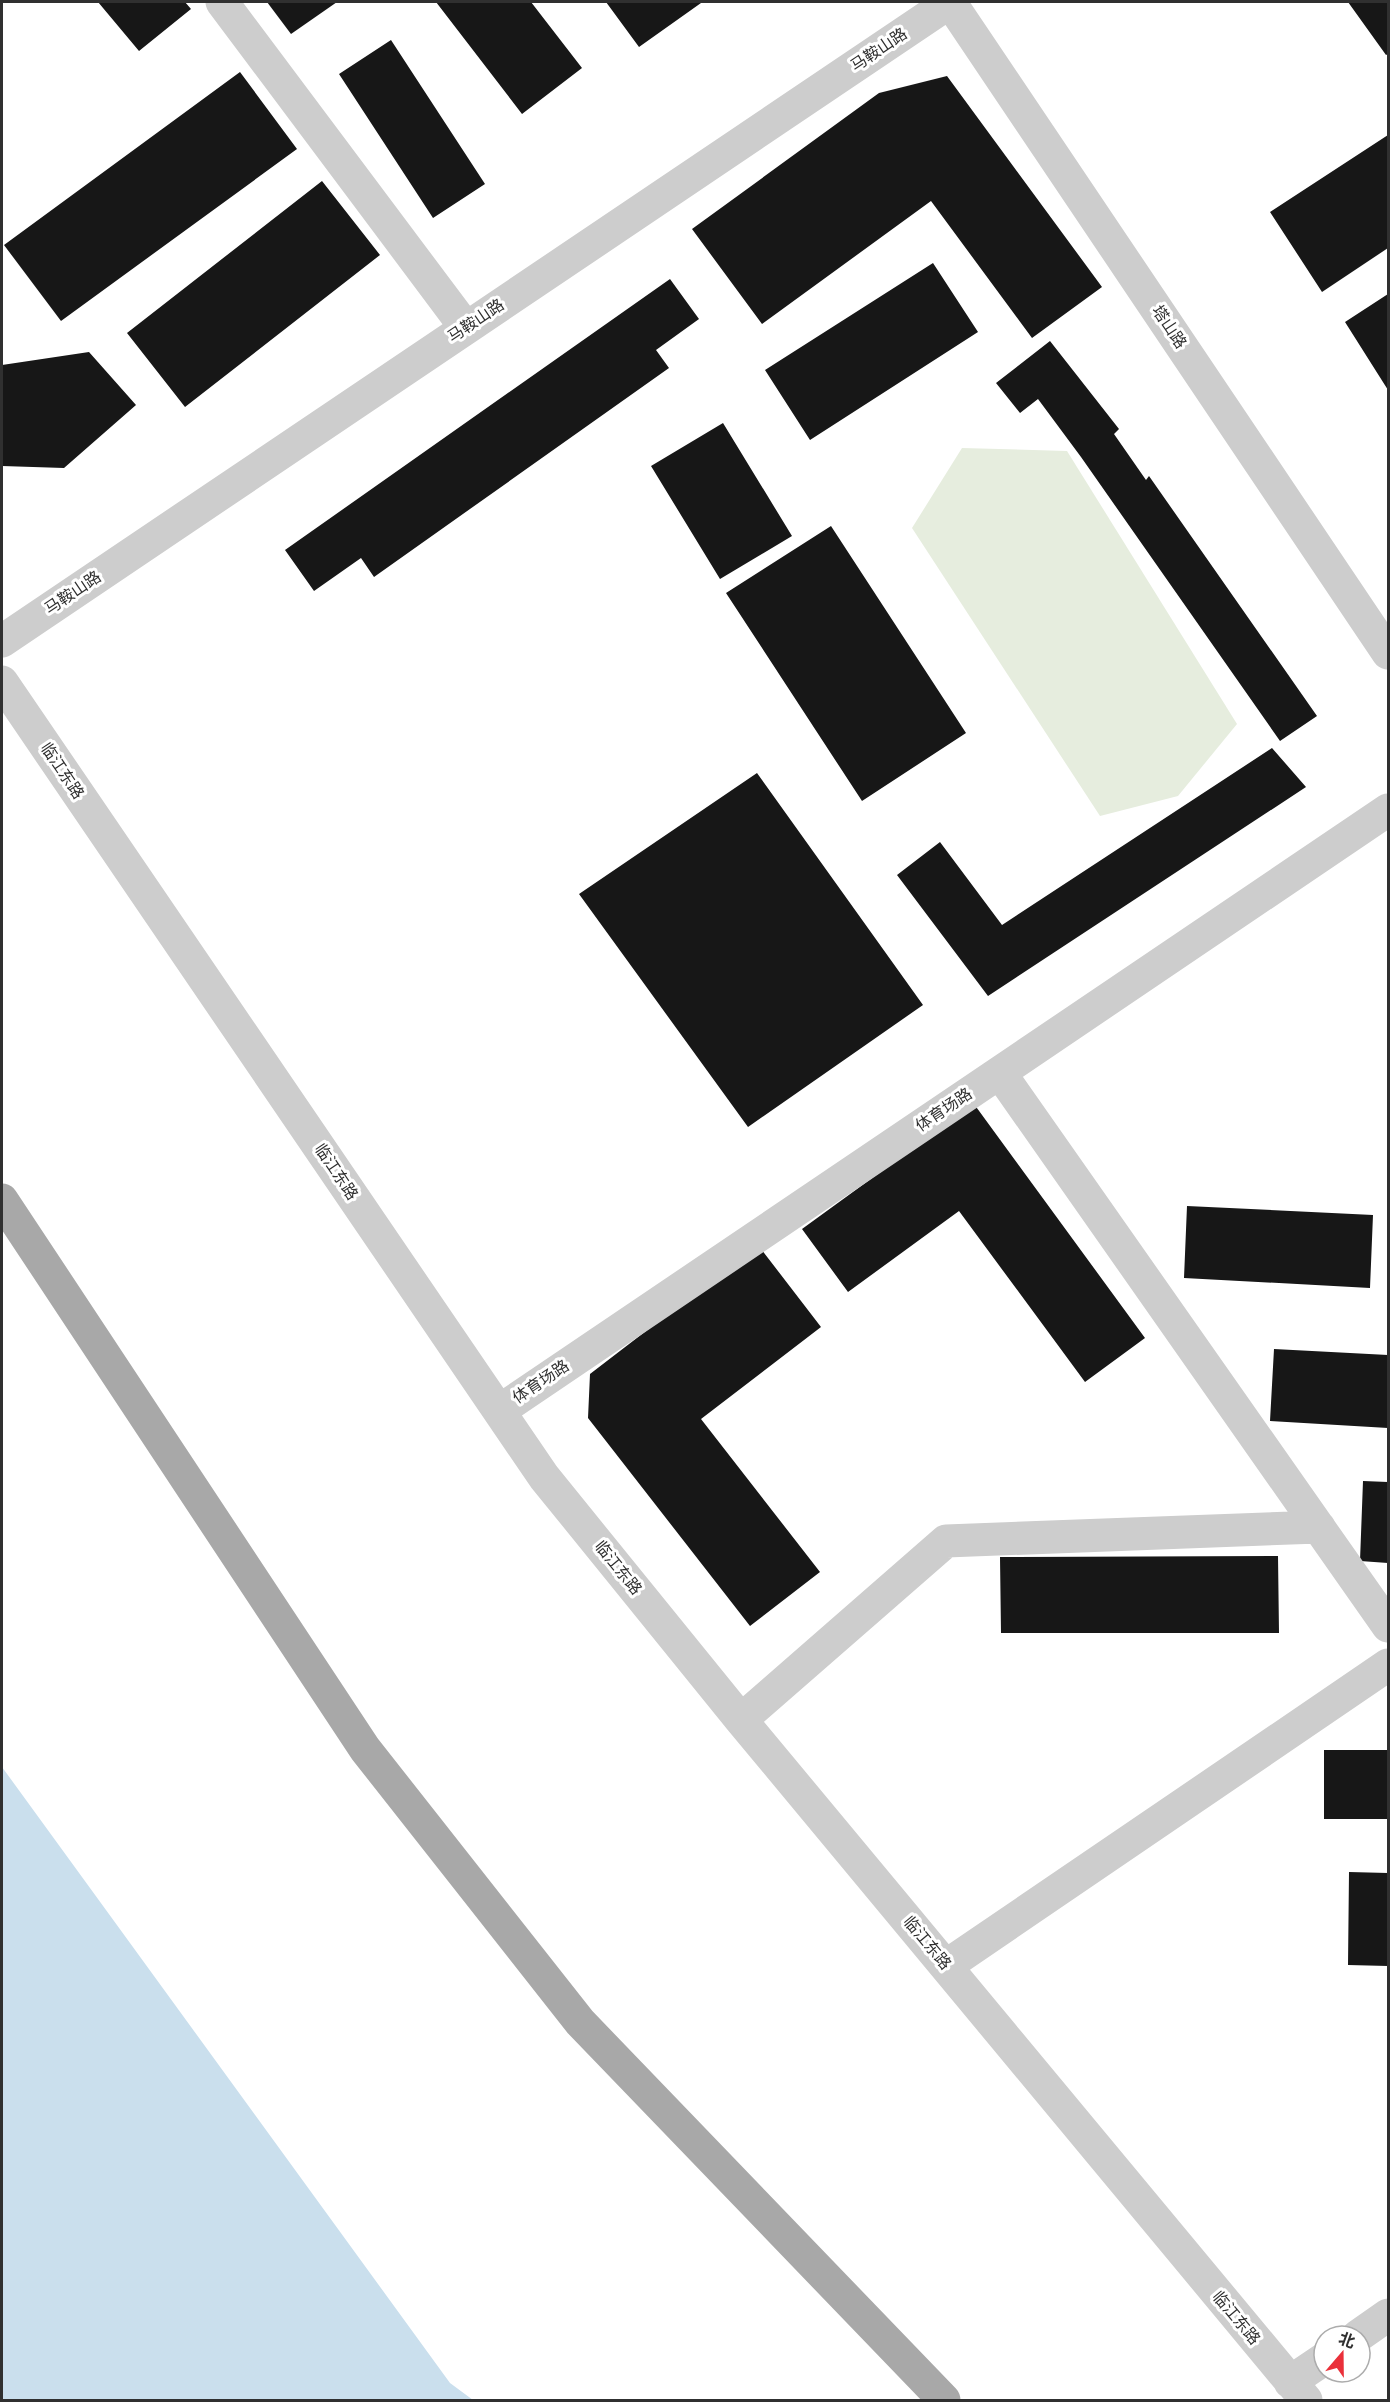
<svg xmlns="http://www.w3.org/2000/svg" width="1390" height="2402" font-family="Signika,'Noto Sans SC',sans-serif">
  <style>
    .garden { fill: #e6edde }
    .water { fill: #cadfed }
    .building { fill: #171717 }
    .lines { fill: none; stroke-linecap: round; stroke-linejoin: round }
    .minor { stroke: #cdcdcd; stroke-width: 33 }
    .major { stroke: #a8a8a8; stroke-width: 33 }
    .labels { text-anchor: middle; dominant-baseline: central; stroke-width: 6; stroke-linejoin: round; paint-order: stroke }
    .street-label { font-size: 16px; fill: #303030; stroke: #fff }
  </style>
  <rect width="100%" height="100%" fill="#fff"/>
  <!-- garden -->
  <path class="garden" d="M962,448L1067,451L1237,724L1178,796L1100,816L912,528Z"/>
  <!-- water -->
  <path class="water" d="M2,1767L450,2383L473,2400H2Z"/>
  <!-- building -->
  <path class="building" d="M98,2H185L191,9L139,51Z
    M267,2H337L291,34Z
    M436,2H531L582,68L522,114Z
    M606,2H699L701,3L639,47Z
    M1348,2H1388V54L1386,55Z
    M391,40L485,184L433,218L339,74Z
    M240,72L297,149L61,321L4,245Z
    M947,76L1102,287L1032,338L931,201L762,324L692,229L879,93Z
    M1388,135V248L1322,292L1270,212Z
    M322,181L380,255L185,407L127,333Z
    M933,263L978,332L810,440L765,370Z
    M670,279L699,319L656,350L669,368L374,577L361,558L314,591L285,550Z
    M1388,294V390L1345,322Z
    M1050,341L1119,429L1114,434L1146,480L1149,476L1317,716L1280,741L1081,457L1038,399L1020,413L996,383Z
    M89,352L136,405L64,468L2,466V365Z
    M723,423L792,536L720,579L651,466Z
    M831,526L966,733L862,801L726,593Z
    M1272,748L1306,787L988,996L897,875L940,842L1002,925Z
    M757,773L923,1005L748,1127L579,894Z
    M974,1104L1145,1338L1085,1382L959,1211L848,1292L802,1229Z
    M1187,1206L1373,1215L1370,1288L1184,1278Z
    M758,1245L821,1327L701,1419L820,1572L750,1626L588,1418L590,1374Z
    M1274,1349L1388,1355V1428L1270,1421Z
    M1363,1481L1388,1482V1563L1360,1561Z
    M1278,1556L1279,1633H1001L1000,1557Z
    M1324,1750H1388V1819H1324Z
    M1349,1872L1388,1873V1966L1348,1965Z"/>
  <g class="lines">
    <!-- minor -->
    <path class="minor" d="M222,2L466,328
      M950,2L1388,653
      M2,641L950,2
      M2,682L544,1477L741,1720L1306,2400
      M1000,1073L1388,1626
      M499,1411L1388,810
      M741,1720L946,1541L1319,1527
      M946,1966L1388,1665
      M1358,2336L1388,2315
      M1290,2382L1324,2359"/>
    <!-- major -->
    <path class="major" d="M2,1200L365,1749L580,2022L944,2400"/>
  </g>
  <g class="labels">
    <!-- street labels -->
    <g class="street-label">
      <text transform="translate(879 50) rotate(-34)">马鞍山路</text>
      <text transform="translate(476 321) rotate(-34)">马鞍山路</text>
      <text transform="translate(1169 327) rotate(56)">塔山路</text>
      <text transform="translate(73 593) rotate(-34)">马鞍山路</text>
      <text transform="translate(62 771) rotate(56)">临江东路</text>
      <text transform="translate(944 1110) rotate(-34)">体育场路</text>
      <text transform="translate(336 1172) rotate(56)">临江东路</text>
      <text transform="translate(541 1382) rotate(-34)">体育场路</text>
      <text transform="translate(618 1568) rotate(51)">临江东路</text>
      <text transform="translate(927 1943) rotate(50)">临江东路</text>
      <text transform="translate(1236 2318) rotate(50)">临江东路</text>
    </g>
  </g>
  <!-- border -->
  <rect width="1390" height="2402" fill="none" stroke="#303030" stroke-width="6"/>
  <!-- north arrow -->
  <g transform="translate(1342 2354) rotate(20)"><circle r="28" fill="#ffffff" stroke="#acacac" stroke-width="1.5"/>
  <path d="M0-4.5L10 22L0 15L-10 22Z" fill="#ea303a"/>
  <text y="-9" font-size="16" font-weight="bold" text-anchor="middle" fill="#303030">北</text>
  </g>
</svg>
